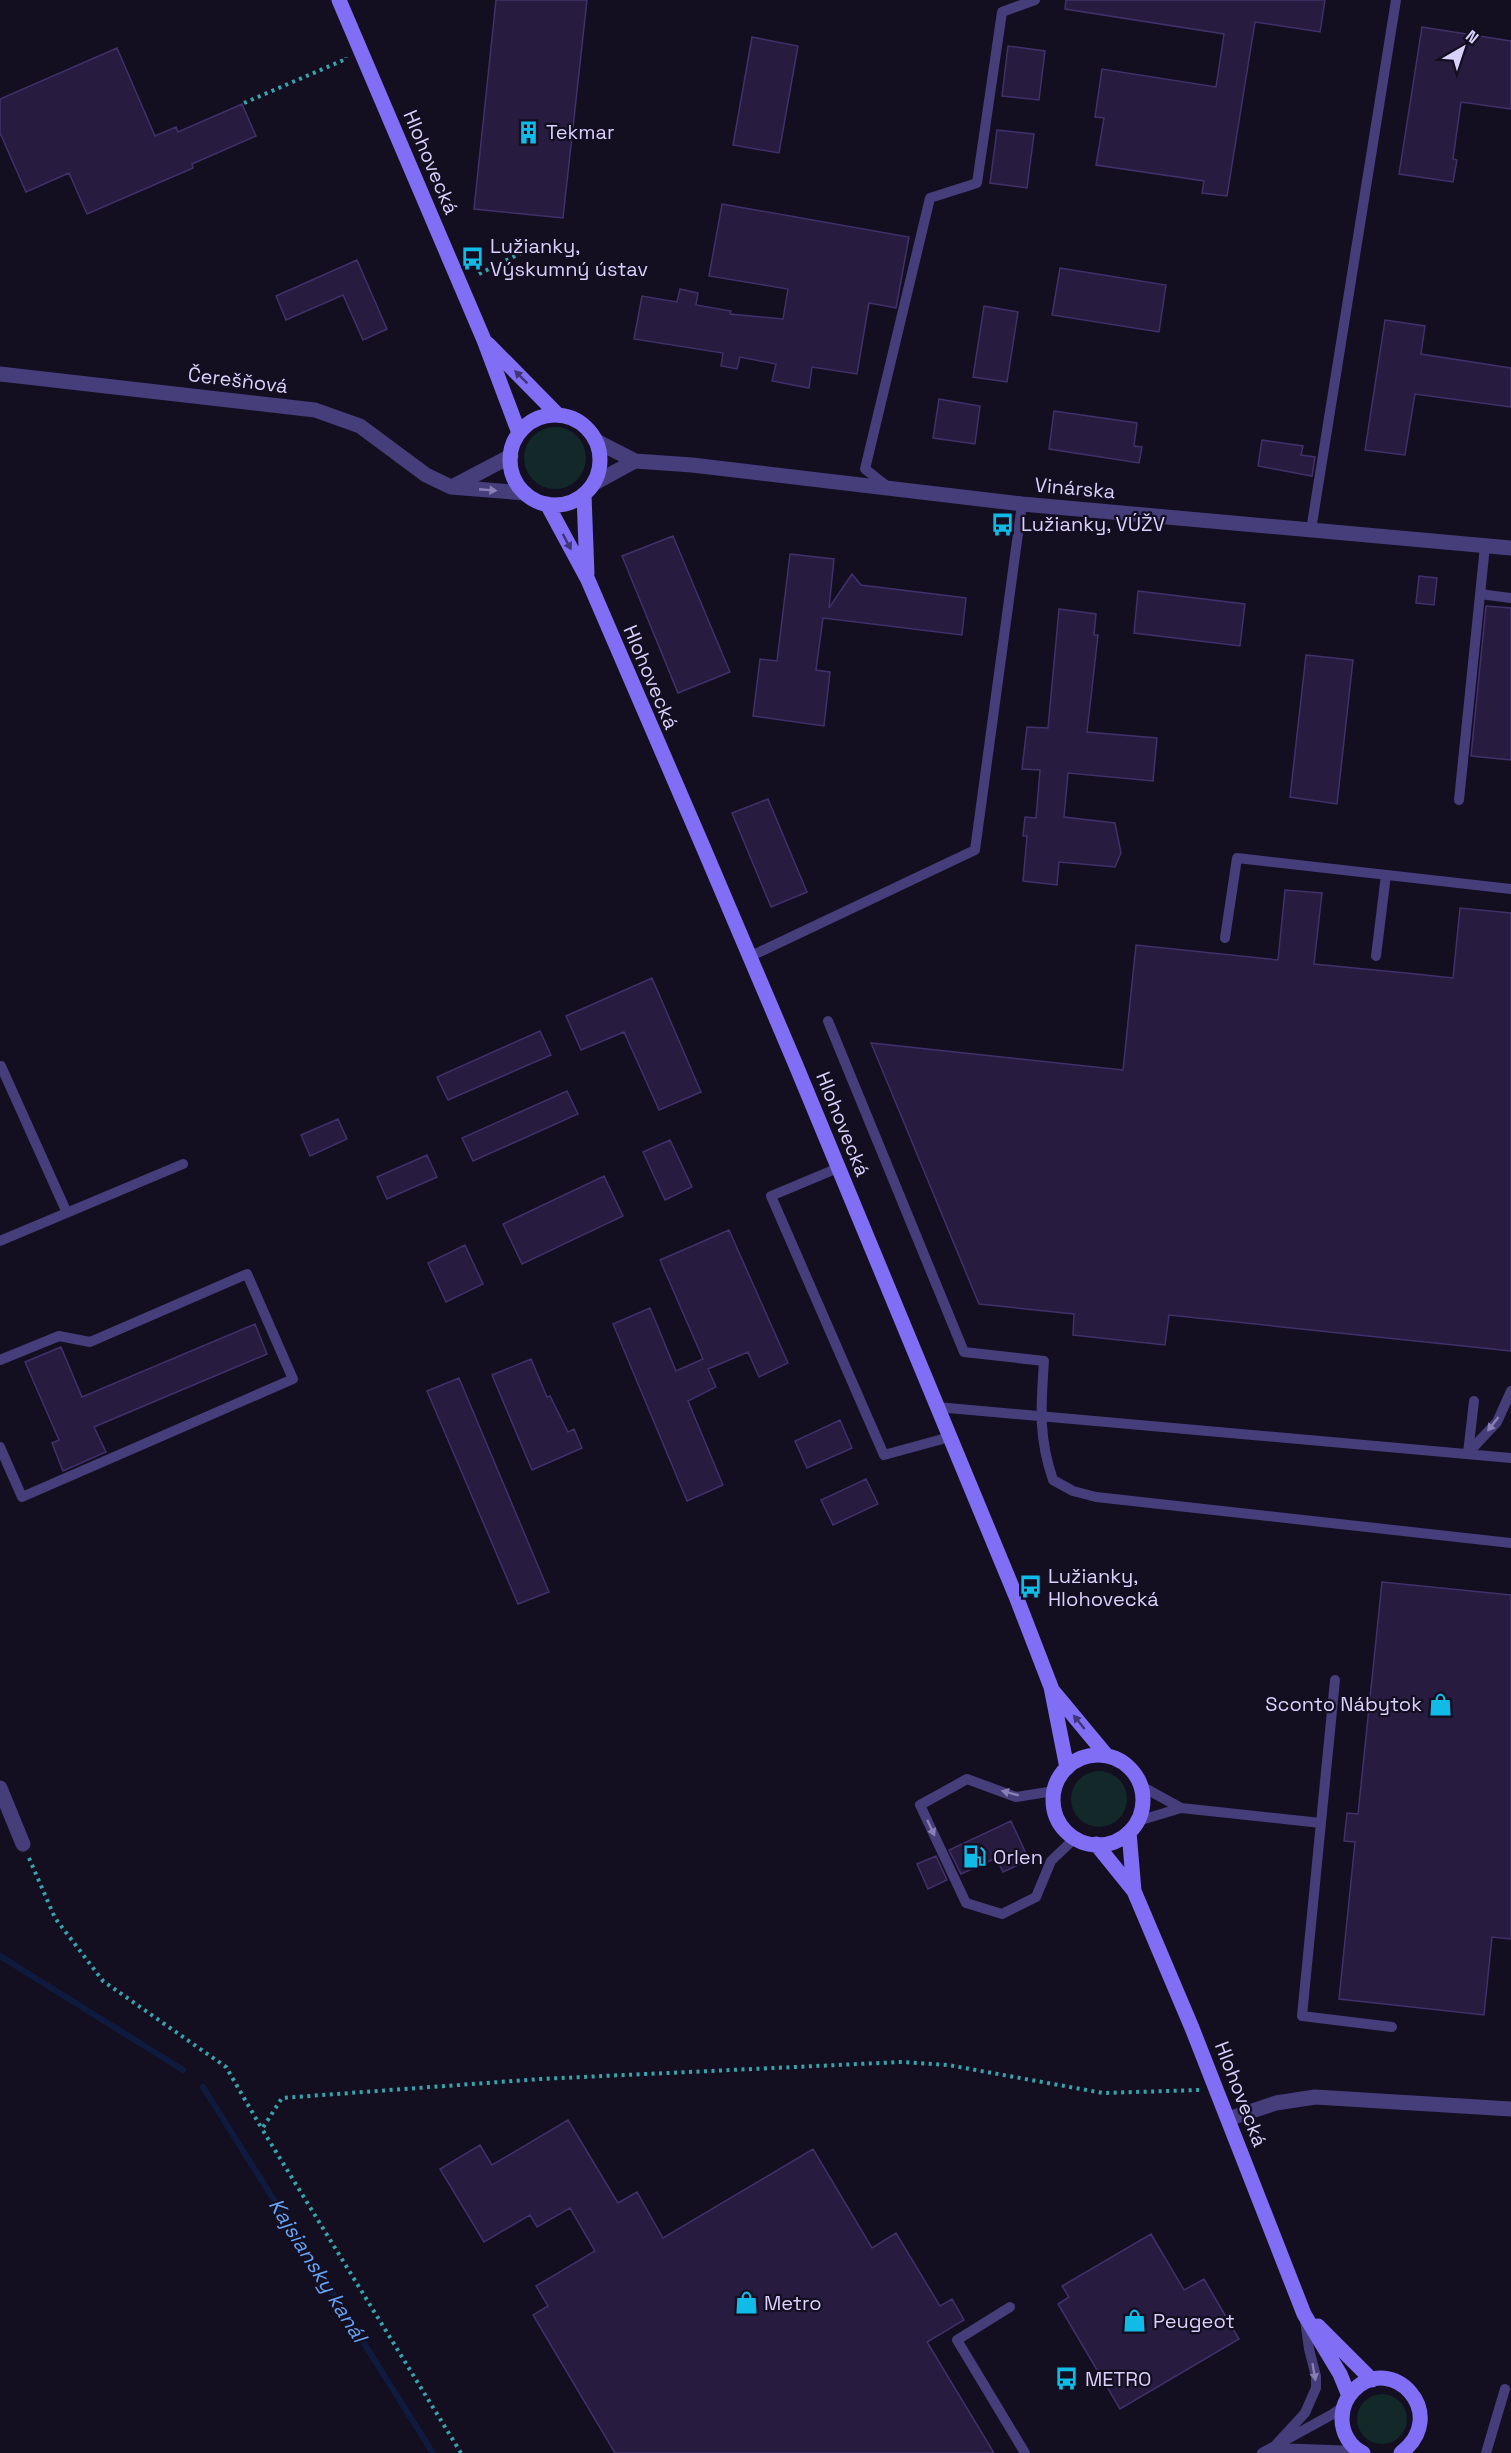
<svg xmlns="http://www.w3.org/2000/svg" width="1511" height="2453" font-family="'Space Grotesk',sans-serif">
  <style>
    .green { fill: #122829 }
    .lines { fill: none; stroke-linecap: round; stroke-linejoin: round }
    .stream { stroke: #0f1b3e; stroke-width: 6 }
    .building { fill: #271c3f; stroke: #41306a; stroke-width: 1.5 }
    .path { stroke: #36a4aa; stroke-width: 4; stroke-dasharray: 3 4.5; stroke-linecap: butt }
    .service { stroke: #463d7b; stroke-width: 10 }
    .minor { stroke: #463d7b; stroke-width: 15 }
    .secondary { stroke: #806ef5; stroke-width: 15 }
    .oneway { fill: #3f3475 }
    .oneway2 { fill: #897fb5 }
    .labels { text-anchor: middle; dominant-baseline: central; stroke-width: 4.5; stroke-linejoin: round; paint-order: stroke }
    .poi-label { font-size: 20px; fill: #dad0fc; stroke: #130e20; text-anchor: start }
    .street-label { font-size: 20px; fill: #dad0fc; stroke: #130e20 }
    .water-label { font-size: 21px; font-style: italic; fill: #66a3f4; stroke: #130e20 }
  </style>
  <rect width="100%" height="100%" fill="#130e20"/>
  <!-- green -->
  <path class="green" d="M524 458a31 31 0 1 1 62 0a31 31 0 1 1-62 0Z
    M1071 1799a28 28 0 1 1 56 0a28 28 0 1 1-56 0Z
    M1357 2419a25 25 0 1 1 50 0a25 25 0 1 1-50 0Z"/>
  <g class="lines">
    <!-- stream -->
    <path class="stream" d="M0,1956L183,2070
      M203,2087L433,2453"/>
  </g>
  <!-- building -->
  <path class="building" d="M496,0H587L563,218L474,209Z
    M1066,0H1325L1320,32L1255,22L1227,196L1202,193L1204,181L1096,165L1104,118L1095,117L1102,69L1216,87L1224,34L1065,9Z
    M1422,27L1511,41V109L1461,102L1453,159L1457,160L1453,182L1399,174Z
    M752,37L798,46L779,153L733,145Z
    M1008,46L1045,51L1039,100L1002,96Z
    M117,48L155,136L176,127L178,132L242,104L256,136L192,164L193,168L87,214L69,173L26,192L0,133V99Z
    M997,130L1034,134L1027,188L990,183Z
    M722,204L909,237L896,308L869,303L857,374L812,367L809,388L772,381L776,364L740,357L737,369L721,366L723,353L634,339L642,296L677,302L680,289L698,293L696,305L731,311L730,314L783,319L788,289L709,276Z
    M357,260L387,329L363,340L343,295L286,320L276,296Z
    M1060,268L1166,285L1159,332L1052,315Z
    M984,306L1018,312L1007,382L973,377Z
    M1385,320L1425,326L1421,354L1511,368V407L1415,394L1405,455L1365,450Z
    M939,399L980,406L975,444L933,438Z
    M1054,411L1137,423L1134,446L1142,447L1139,463L1049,449Z
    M1262,440L1303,446L1301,455L1315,457L1312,476L1258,466Z
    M673,536L730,672L678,693L622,556Z
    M790,554L834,559L829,608L852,574L861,585L966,598L962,635L823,618L816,670L830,672L824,726L753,716L760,659L777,661Z
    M1419,576L1437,578L1434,605L1416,603Z
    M1138,591L1245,604L1240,646L1134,633Z
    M1486,606L1511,608V760L1471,756Z
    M1059,609L1096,614L1094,635H1098L1087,732L1157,738L1153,781L1068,773L1064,817L1115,823L1121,853L1115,867L1059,862L1057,885L1023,881L1027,836H1023L1025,817L1036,818L1040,770L1022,769L1027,727L1048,728Z
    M1306,655L1353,660L1337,804L1290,797Z
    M768,799L807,892L771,907L732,813Z
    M1285,890L1322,893L1314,964L1416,974L1453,978L1460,908L1511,913V1351L1169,1315L1165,1345L1073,1335L1074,1314L979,1304L871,1043L1123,1070L1136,945L1278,960Z
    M652,978L701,1092L659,1110L624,1032L581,1050L566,1016Z
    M540,1031L551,1055L448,1100L437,1077Z
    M567,1091L578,1114L473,1161L462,1138Z
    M338,1119L347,1139L310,1156L301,1135Z
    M670,1140L692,1187L665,1200L643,1152Z
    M427,1155L437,1177L387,1199L377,1177Z
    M604,1176L623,1216L522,1264L503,1224Z
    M729,1230L788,1363L759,1377L748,1352L708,1369L716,1387L688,1401L723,1485L687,1501L613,1324L650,1308L676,1371L703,1359L660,1260Z
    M465,1245L483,1284L446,1302L428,1263Z
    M255,1324L267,1354L94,1427L106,1452L63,1471L52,1443L59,1440L25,1362L61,1347L82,1397Z
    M531,1359L547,1397L550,1396L568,1432L574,1429L582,1448L532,1470L492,1375Z
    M459,1378L549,1592L518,1604L427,1391Z
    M840,1420L852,1448L807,1468L795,1441Z
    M866,1479L878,1504L833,1525L821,1500Z
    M1382,1582L1511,1595V1939L1492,1937L1484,2015L1339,1999L1355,1842L1344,1841L1347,1813L1358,1814Z
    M1011,1821L1029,1860L1003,1872L996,1858L961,1874L949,1850Z
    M936,1856L947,1880L928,1889L917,1864Z
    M568,2120L618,2203L637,2192L663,2238L813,2149L872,2248L896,2233L940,2306L952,2299L964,2320L927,2342L994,2453H615L533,2315L548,2306L536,2286L595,2251L570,2208L537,2227L530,2215L484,2242L440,2169L480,2145L492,2165Z
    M1151,2234L1184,2290L1204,2279L1239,2339L1120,2409L1058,2304L1069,2297L1062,2286Z"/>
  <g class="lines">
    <!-- path -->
    <path class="path" d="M244,103L346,59V57
      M479,274L521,253L517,234
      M29,1858L55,1918L103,1981L226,2067L262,2129
      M461,2453L262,2129L282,2098L540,2079L901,2062L948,2065L1103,2093L1199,2090"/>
    <!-- service -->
    <path class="service" d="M888,487L865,469L930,198L977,183L1002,12L1035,0
      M1311,530L1396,0
      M1480,594L1511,598
      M1459,800L1485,546
      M1225,938L1237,858L1511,889
      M1376,956L1386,875
      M749,957L975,850L1022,504
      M828,1021L964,1352L1044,1361C1041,1406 1038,1436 1053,1480L1073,1491L1096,1497L1511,1543
      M1,1066L67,1213
      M838,1168L771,1196L884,1455L950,1437
      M0,1241L183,1164
      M0,1360L59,1336L90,1342L247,1274L293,1379L22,1497L0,1447
      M937,1407L1511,1458
      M1468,1453L1497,1422L1511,1391
      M1468,1453L1474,1401
      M1335,1680L1302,2016L1392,2027
      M1141,1786L1181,1808L1321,1823
      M1054,1791L1016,1797L967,1779L920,1805L966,1903L1002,1914L1036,1897L1051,1861L1075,1838
      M1138,1821L1181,1808
      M1010,2307L957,2340L1025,2453
      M1273,2448L1305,2413L1316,2388V2376L1309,2349L1305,2320
      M1273,2448L1359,2451
      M1262,2453L1331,2415L1344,2406
      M1486,2453L1505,2389"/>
    <!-- minor -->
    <path class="minor" d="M0,374L315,410L360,426L426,475L451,487L525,493
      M596,441L635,461L692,465L1022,504L1511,548
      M593,484L635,461
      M452,487L511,456
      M0,1788L23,1844
      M1228,2119L1276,2103L1315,2097L1511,2109"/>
    <!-- secondary -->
    <path class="secondary" d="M339,0L484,340L519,433
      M488,344L558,415
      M510 460a45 45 0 1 1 90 0a45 45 0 1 1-90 0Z
      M584,495L587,574
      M547,504L588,580L704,849L795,1063L1017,1599L1051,1687L1067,1768
      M1053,1691L1107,1756
      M1053 1800a45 45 0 1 1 90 0a45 45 0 1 1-90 0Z
      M1129,1832L1134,1891
      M1096,1844L1134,1891L1192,2028L1304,2314L1340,2374L1349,2396
      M1318,2326L1372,2380
      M1363,2453C1350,2447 1342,2433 1342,2419C1342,2409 1346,2398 1354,2390C1392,2352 1451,2414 1401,2453"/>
  </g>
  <!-- one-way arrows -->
  <defs><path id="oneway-solid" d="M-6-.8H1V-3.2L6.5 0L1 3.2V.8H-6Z" transform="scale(1.5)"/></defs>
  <g class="oneway">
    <use href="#oneway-solid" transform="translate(521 377) rotate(-135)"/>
    <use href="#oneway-solid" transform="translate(567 542) rotate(62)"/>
    <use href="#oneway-solid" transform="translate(1079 1722) rotate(-129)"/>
  </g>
  <g class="oneway2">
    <use href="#oneway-solid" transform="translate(488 490) rotate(5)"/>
    <use href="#oneway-solid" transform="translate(1493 1424) rotate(128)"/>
    <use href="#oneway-solid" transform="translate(1010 1793) rotate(-165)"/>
    <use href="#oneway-solid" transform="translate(931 1828) rotate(65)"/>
    <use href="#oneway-solid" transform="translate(1314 2372) rotate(80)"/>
  </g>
  <!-- icons -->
  <defs>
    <symbol id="building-bare" viewBox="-9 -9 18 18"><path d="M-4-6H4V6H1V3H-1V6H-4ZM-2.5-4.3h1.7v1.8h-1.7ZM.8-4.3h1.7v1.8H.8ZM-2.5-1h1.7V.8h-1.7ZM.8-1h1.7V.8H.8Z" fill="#10bbe8" stroke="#130e20" stroke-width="2.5" paint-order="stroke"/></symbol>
    <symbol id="bus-bare" viewBox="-9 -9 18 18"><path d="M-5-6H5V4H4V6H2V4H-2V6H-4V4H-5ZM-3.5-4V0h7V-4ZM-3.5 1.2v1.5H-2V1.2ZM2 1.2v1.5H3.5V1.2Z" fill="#10bbe8" stroke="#130e20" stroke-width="2.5" paint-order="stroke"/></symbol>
    <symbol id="shop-bare" viewBox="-9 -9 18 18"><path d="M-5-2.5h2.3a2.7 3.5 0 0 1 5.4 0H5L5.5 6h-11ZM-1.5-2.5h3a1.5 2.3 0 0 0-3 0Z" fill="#10bbe8" stroke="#130e20" stroke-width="2.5" paint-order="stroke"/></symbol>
    <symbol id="fuel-bare" viewBox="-9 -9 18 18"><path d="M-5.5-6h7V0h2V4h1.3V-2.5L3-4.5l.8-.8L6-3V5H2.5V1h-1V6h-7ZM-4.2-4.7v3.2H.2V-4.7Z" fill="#10bbe8" stroke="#130e20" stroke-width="2.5" paint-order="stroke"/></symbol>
  </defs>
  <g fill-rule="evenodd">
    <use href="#building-bare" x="512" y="116" width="33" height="33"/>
    <use href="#bus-bare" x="456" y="242" width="33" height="33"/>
    <use href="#bus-bare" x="986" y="508" width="33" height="33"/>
    <use href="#bus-bare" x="1014" y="1570" width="33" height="33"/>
    <use href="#shop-bare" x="1424" y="1688" width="33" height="33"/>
    <use href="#fuel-bare" x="958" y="1840" width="33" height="33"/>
    <use href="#shop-bare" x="730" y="2286" width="33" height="33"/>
    <use href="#shop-bare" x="1118" y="2304" width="33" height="33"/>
    <use href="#bus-bare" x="1050" y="2362" width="33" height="33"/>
  </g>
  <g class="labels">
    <!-- poi labels -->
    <g class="poi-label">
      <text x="546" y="132">Tekmar</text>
      <text x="490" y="246">Lužianky,<tspan x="490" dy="23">Výskumný ústav</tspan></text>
      <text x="1021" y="524">Lužianky, VÚŽV</text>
      <text x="1048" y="1576">Lužianky,<tspan x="1048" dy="23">Hlohovecká</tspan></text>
      <text x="1422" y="1704" text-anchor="end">Sconto Nábytok</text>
      <text x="993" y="1857">Orlen</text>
      <text x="764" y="2303">Metro</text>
      <text x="1153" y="2321">Peugeot</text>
      <text x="1085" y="2379">METRO</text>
    </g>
    <!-- street labels -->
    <g class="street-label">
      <text transform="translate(431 162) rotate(67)">Hlohovecká</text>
      <text transform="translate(238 380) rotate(7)">Čerešňová</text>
      <text transform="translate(1075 488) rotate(5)">Vinárska</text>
      <text transform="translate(651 677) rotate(67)">Hlohovecká</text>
      <text transform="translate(843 1124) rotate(68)">Hlohovecká</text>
      <text transform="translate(1241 2094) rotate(69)">Hlohovecká</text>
    </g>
    <!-- water labels -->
    <g class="water-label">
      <text transform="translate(318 2270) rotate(58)">Kajsiansky kanál</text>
    </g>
  </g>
  <!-- north arrow -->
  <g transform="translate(1463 48) rotate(39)" stroke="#130e20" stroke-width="4.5" paint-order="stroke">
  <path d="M0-4.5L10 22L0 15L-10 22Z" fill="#dad0fc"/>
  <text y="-9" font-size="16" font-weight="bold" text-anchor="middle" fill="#dad0fc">N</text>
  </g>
</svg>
